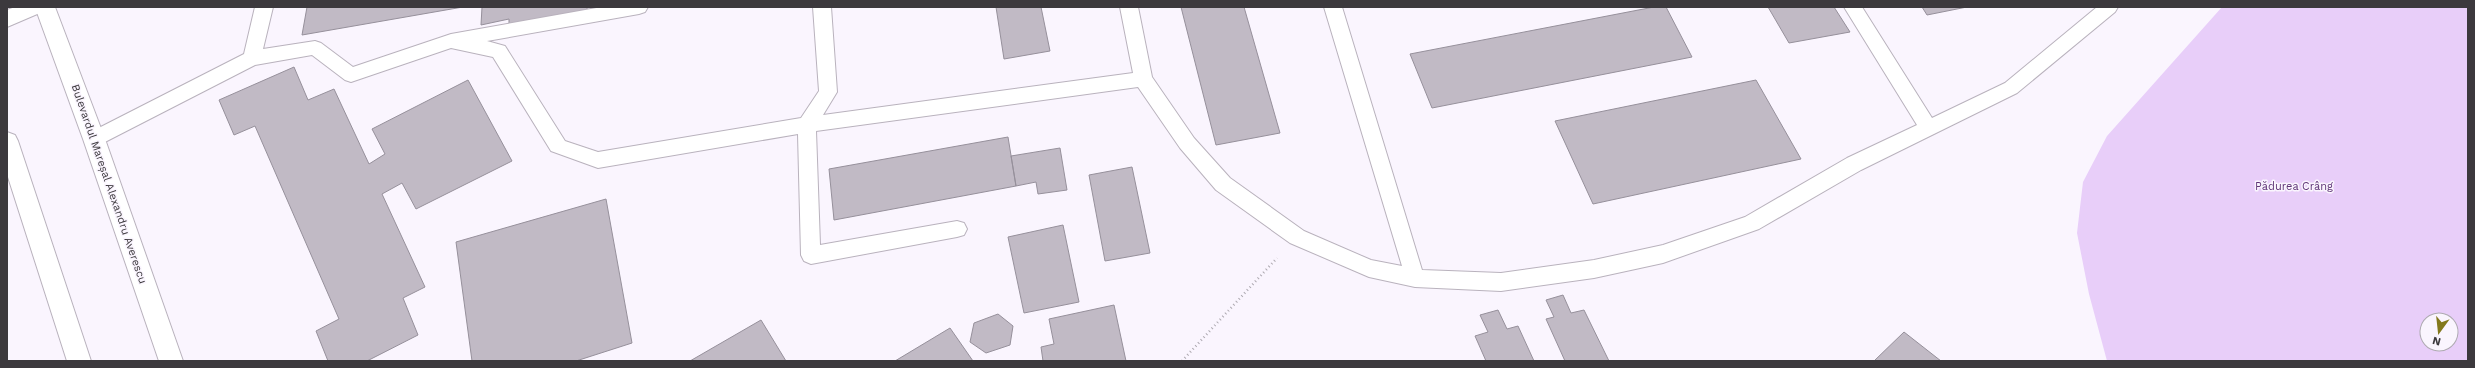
<svg xmlns="http://www.w3.org/2000/svg" width="2475" height="368" font-family="'Work Sans',sans-serif">
  <style>
    .green { fill: #e8cef9; fill-rule: evenodd }
    .building { fill: #c1bac5; stroke: #96909b }
    .lines { fill: none; stroke-linecap: round; stroke-linejoin: round }
    .service-casing { stroke: #b9b2bd; stroke-width: 2 }
    .tertiary-casing { stroke: #b9b2bd; stroke-width: 2 }
    .secondary-casing { stroke: #b9b2bd; stroke-width: 2 }
    .path { stroke: #ada9b0; stroke-width: 2.5; stroke-dasharray: 1 3; stroke-linecap: butt }
    .service { fill: #fff; fill-rule: evenodd }
    .tertiary { fill: #fff; fill-rule: evenodd }
    .secondary { fill: #fff; fill-rule: evenodd }
    .labels { text-anchor: middle; dominant-baseline: central; stroke-width: 3; stroke-linejoin: round; paint-order: stroke }
    .street-label { font-size: 11px; fill: #3c393d; stroke: #faf5fe }
    .park-label { font-size: 11px; fill: #5f3577; stroke: #faf5fe }
  </style>
  <rect width="100%" height="100%" fill="#faf5fe"/>
  <!-- green -->
  <path class="green" d="M2222,7H2468V361H2107L2089,294L2077,233L2083,182L2107,136ZM2427,320H2451V344H2427Z"/>
  <!-- building -->
  <path class="building" d="M307,7H463L302,35Z
    M482,7H591L587,8V12L509,27V19L481,25Z
    M996,7H1041L1050,51L1004,59Z
    M1181,7H1244L1280,133L1216,145Z
    M1654,7H1666L1692,57L1432,108L1410,54Z
    M1768,7H1834L1850,32L1789,43Z
    M1922,7H1967L1927,15Z
    M294,67L308,100L334,89L369,164L385,154L372,129L468,80L512,161L416,209L402,183L382,194L425,287L403,298L418,335L367,361H328L316,331L339,319L255,126L234,135L219,100Z
    M1756,80L1801,159L1593,204L1555,121Z
    M1008,137L1016,186L834,220L829,169Z
    M1060,148L1067,190L1038,194L1036,182L1016,186L1011,156Z
    M1132,167L1150,253L1105,261L1089,175Z
    M606,199L632,343L576,361H472L456,242Z
    M1063,225L1079,302L1024,313L1008,237Z
    M1563,295L1571,313L1584,310L1609,361H1565L1546,319L1554,317L1546,300Z
    M1114,305L1126,361H1043L1041,347L1054,344L1049,319Z
    M1498,310L1507,329L1518,326L1534,361H1486L1475,336L1488,332L1480,315Z
    M998,314L1013,326L1010,345L986,353L970,342L974,323Z
    M761,320L786,361H690Z
    M950,328L973,361H895Z
    M1904,332L1941,361H1874Z"/>
  <g class="lines">
    <defs>
      <path id="service" d="M255,7H273L263,49L315,41L321,43L353,67L451,34L602,7H648L645,12L639,14L487,41L505,46L565,141L598,152L801,118L819,91L813,7H831L837,92L823,115L1133,73L1120,7H1138L1152,77L1194,138L1230,178L1304,231L1371,260L1402,266L1324,7H1342L1422,270L1501,273L1594,260L1663,245L1745,217L1847,158L1917,125L1844,7H1862L1932,118L2005,83L2097,7H2118L2115,12L2017,93L1861,170L1759,229L1663,263L1594,278L1501,291L1415,287L1369,277L1290,243L1216,190L1180,148L1138,87L816,131L820,245L957,221L964,223L967,229L964,235L957,237L811,264L804,261L801,255L798,134L598,168L551,151L493,57L451,48L351,82L345,80L312,55L255,65L101,144L94,147L87,144L85,139L87,134L244,54Z"/>
      <path id="tertiary" d="M15,7H45L42,12L7,27V10Z"/>
      <path id="secondary" d="M35,7H55L105,139L183,361H159L83,139Z
        M7,132L15,135L18,141L91,361H67L7,174Z"/>
    </defs>
    <!-- service casing -->
    <use href="#service" class="service-casing"/>
    <!-- tertiary casing -->
    <use href="#tertiary" class="tertiary-casing"/>
    <!-- secondary casing -->
    <use href="#secondary" class="secondary-casing"/>
    <!-- path -->
    <path class="path" d="M1182,361L1277,258"/>
    <!-- service -->
    <use href="#service" class="service"/>
    <!-- tertiary -->
    <use href="#tertiary" class="tertiary"/>
    <!-- secondary -->
    <use href="#secondary" class="secondary"/>
  </g>
  <g class="labels">
    <!-- street labels -->
    <g class="street-label">
      <text transform="translate(109 184) rotate(71)">Bulevardul Mareșal Alexandru Averescu</text>
    </g>
    <!-- park labels -->
    <g class="park-label">
      <text x="2294" y="186">Pădurea Crâng</text>
    </g>
  </g>
  <!-- border -->
  <rect width="2475" height="368" fill="none" stroke="#3c393d" stroke-width="16"/>
  <!-- north arrow -->
  <g transform="translate(2439 332) rotate(195)"><circle r="19" fill="#faf5fe" stroke="#aeaab1"/>
  <path d="M0-3L7 15L0 10L-7 15Z" fill="#83781c"/>
  <text y="-6" font-size="11" font-weight="bold" text-anchor="middle" fill="#3c393d">N</text>
  </g>
</svg>
